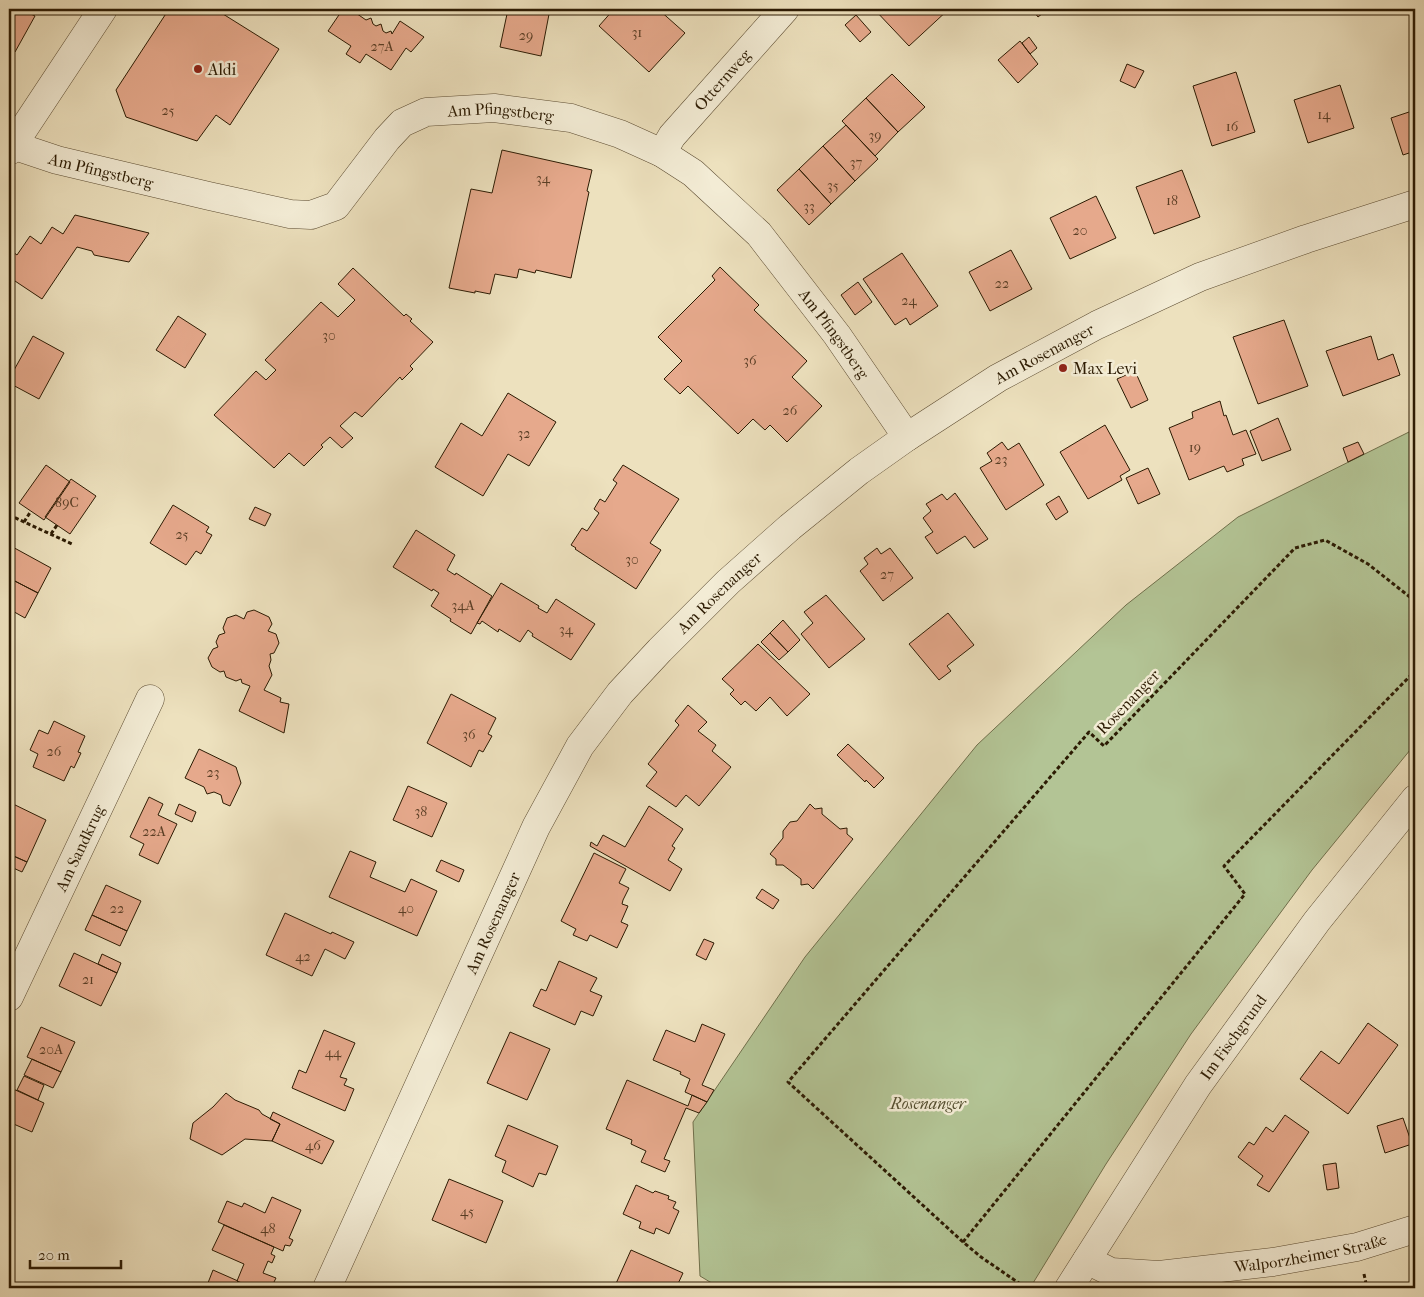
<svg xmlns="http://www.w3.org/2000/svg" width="1424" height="1297" font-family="'IM FELL French Canon',serif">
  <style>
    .green { fill: #b3c495; stroke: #70704c }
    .building { fill: #e6a98c; stroke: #2c1b03 }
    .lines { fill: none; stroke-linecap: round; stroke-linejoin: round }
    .minor-casing { stroke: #5c4c32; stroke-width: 29 }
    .path { stroke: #2c1b03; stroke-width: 3; stroke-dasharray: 4 2.5; stroke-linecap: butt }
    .minor { stroke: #f3ecd5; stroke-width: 28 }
    .poi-dot { fill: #8f2418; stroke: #f3ecd5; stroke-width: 2 }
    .labels { text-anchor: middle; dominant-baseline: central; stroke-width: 5; stroke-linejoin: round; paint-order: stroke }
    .number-label { font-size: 14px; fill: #5a3e25 }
    .poi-label { font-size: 16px; fill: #2c1b03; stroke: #f3ecd5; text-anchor: start }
    .street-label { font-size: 16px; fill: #2c1b03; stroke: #f3ecd5 }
    .park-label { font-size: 16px; font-style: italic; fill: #544e2f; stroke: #f3ecd5 }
  </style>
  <rect width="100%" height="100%" fill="#ede1be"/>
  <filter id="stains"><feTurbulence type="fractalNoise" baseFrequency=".004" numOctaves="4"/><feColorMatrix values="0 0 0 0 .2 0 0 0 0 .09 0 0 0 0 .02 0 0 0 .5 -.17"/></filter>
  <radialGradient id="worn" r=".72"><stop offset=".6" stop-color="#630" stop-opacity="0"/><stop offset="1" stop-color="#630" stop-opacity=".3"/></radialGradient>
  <!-- green -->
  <path class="green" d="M1413,430L1415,432V744L1312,870L1191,1034L1106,1164L1030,1288H720L700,1276L693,1122L805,957L977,745L1126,605L1238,517Z"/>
  <!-- building -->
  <path class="building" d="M9,9H21L35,16L15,52L9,54Z
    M169,9H215L279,49L230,125L216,115L197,141L126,117L116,90Z
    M343,9H350L366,20L371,18L373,24L376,26L381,24L383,31L386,33L391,31L392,34L400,21L424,37L411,52L406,48L391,70L366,54L360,63L346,54L351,46L328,31Z
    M512,9H550L541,56L500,47L507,14H510Z
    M614,9H658L685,33L649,72L599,26Z
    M874,9H949L909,46Z
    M1032,9H1048L1038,17Z
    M856,15L871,32L860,42L845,25Z
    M1029,37L1037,48L1030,54L1022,43Z
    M1020,41L1038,64L1018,83L998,60Z
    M1127,64L1144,71L1135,88L1120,81Z
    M1236,72L1255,132L1212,146L1193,86Z
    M892,74L925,107L898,132L866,98Z
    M1340,85L1354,128L1308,143L1294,100Z
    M866,98L898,132L875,156L842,121Z
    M1415,110V151L1403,155L1391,118Z
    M846,125L878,159L855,181L823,146Z
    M823,146L855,181L831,204L799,169Z
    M502,150L592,170L587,191L589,192L571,278L536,270L535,273L519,269L517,278L495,274L490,294L475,291V293L449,288L471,189L492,193Z
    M799,169L831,204L809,225L777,190Z
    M1182,170L1200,217L1154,234L1136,187Z
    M1096,196L1116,238L1070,259L1050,218Z
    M75,215L149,233L129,262L94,255L92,251L77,247L42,299L9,277V249L17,255L30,236L41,244L52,227L63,234Z
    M1011,250L1032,289L990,311L969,272Z
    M902,253L938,306L910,325L906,318L895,325L863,279Z
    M720,267L759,305L754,310L807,361L792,377L822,406L787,442L770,425L765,430L753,419L738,434L688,386L680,394L664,379L682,361L658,337L715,280L712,276Z
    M353,268L404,316L406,314L412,319L410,321L433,342L410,366L413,369L402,380L400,377L362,417L355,412L340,426L353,438L342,448L330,437L321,445L323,447L304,466L289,453L274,468L214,415L256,371L266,380L276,370L265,360L321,302L338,317L355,300L338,284Z
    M858,282L872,302L855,315L841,295Z
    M178,316L206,334L185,368L156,350Z
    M1284,320L1308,386L1258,404L1233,337Z
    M33,336L64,353L39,399L9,383V379Z
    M1371,336L1378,360L1393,354L1400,375L1343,396L1326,351Z
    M1135,371L1148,400L1131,408L1117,379Z
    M508,393L556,422L529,466L508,454L483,496L435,467L461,423L482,436Z
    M1220,401L1224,416L1226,415L1233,435L1246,430L1256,454L1242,459L1244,465L1227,472L1224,466L1189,480L1169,428L1193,418L1192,412Z
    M1278,418L1291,450L1262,461L1250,431Z
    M1105,425L1130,470L1120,476L1122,480L1088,499L1060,452Z
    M1002,442L1008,450L1019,443L1044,485L1006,510L980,468L992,461L987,453Z
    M1358,442L1364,454L1348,462L1343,448Z
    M46,465L70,482L44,520L19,503Z
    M623,465L679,499L650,543L661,550L636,589L575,549L576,548L571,545L582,528L587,531L599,513L594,509L600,499L605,502L617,483L613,480Z
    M1148,468L1160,494L1138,504L1126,478Z
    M71,479L96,496L70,534L45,517Z
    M955,493L988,539L974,548L965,536L937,554L925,537L933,532L923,518L931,511L926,504L942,494L947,500Z
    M1059,496L1068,512L1056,520L1046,504Z
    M173,505L209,527L206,532L212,535L201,554L196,551L186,565L150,543Z
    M255,507L271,514L265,526L249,519Z
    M416,530L455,555L447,570L455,575L456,573L492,596L471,634L450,621L451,619L431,606L439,593L433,589L432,591L393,567Z
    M9,545L51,568L38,593L9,578Z
    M877,548L881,554L890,548L913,578L883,601L860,571L868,564L864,558Z
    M9,578L38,593L25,618L9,609Z
    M501,583L539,606L538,608L547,613L556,599L595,624L571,660L532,636L533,634L528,630L520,642L499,629L498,632L482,621L480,624L477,623Z
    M826,595L865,639L829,668L801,634L813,623L804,612Z
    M254,610L269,617L272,624L268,631L276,634L279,643L274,653L270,654L271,660L269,666L272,675L264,690L281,698L280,702L289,704L284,733L239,711L250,686L242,683L241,679L236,681L226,677L224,671L220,672L212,667L208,658L213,649L218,647L216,642L219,635L225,633L223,628L227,618L236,615L244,619L247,612Z
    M948,613L974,645L947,666L951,671L939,680L909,644Z
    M783,620L800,640L788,652L770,633Z
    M770,633L788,652L779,660L761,642Z
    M758,644L810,694L787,716L770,697L756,711L745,701L741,705L730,694L734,690L722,679Z
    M451,694L496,718L488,734L492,736L483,752L479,750L471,767L427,743Z
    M688,705L707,722L698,731L716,745L712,751L731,767L699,806L686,795L676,807L646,786L657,772L648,764L679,725L675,721Z
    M54,721L85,736L78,752L81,753L74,768L71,766L64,781L33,767L38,754L30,750L39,730L48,734Z
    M848,744L884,778L874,788L866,780L865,782L837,755Z
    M199,749L236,767L241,783L230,806L223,803L221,795L214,792L207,794L204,787L185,778Z
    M408,786L447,803L432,837L393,820Z
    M149,797L163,804L158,815L177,824L158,864L139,855L144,844L130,837Z
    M9,802L46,820L27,862L9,854Z
    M179,804L196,812L192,822L175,814Z
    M810,804L815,809L822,808V814L840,829L847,828V834L853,839L813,889L808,884L801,885V879L783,865H776V859L770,854L783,838V831L790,822L797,821Z
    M649,806L683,829L672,846L675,848L668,860L682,869L670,891L590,846L591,842L597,846L603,835L625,847Z
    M350,851L376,862L370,877L405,892L411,879L437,891L417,936L329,897Z
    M594,853L626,869L619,883L629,888L623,900L622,904L628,906L621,922L628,925L617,948L590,935L587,941L573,935L576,929L561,921Z
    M9,854L27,862L22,872L9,866Z
    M441,860L464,870L459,882L436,871Z
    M106,885L141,901L127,931L92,915Z
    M762,889L779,900L773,909L756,898Z
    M285,913L331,934L332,932L354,942L345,959L325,949L312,976L266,955Z
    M92,915L127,931L120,946L85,930Z
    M704,939L714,943L706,960L696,955Z
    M74,953L117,973L101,1006L59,986Z
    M102,954L121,963L117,973L98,964Z
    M559,961L597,978L590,991L602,996L593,1016L581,1011L575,1025L533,1006L541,989L546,991Z
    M1368,1023L1398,1045L1348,1114L1300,1079L1321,1051L1339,1064Z
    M702,1024L725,1034L702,1085L714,1090L707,1102L685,1092L690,1079L680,1074L681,1072L653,1060L666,1030L695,1042Z
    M41,1027L75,1042L61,1072L27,1057Z
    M324,1030L355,1043L340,1077L347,1079L344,1085L354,1089L345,1111L292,1088L299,1070L306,1073Z
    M510,1032L550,1049L527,1100L487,1083Z
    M32,1059L61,1072L53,1088L24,1075Z
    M24,1076L44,1085L38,1100L17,1090Z
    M627,1080L688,1106L692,1095L707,1102L699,1113L686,1108L664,1159L670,1161L665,1172L641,1162L646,1151L631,1144L632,1140L606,1129Z
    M11,1088L44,1103L32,1132L9,1122V1093Z
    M226,1093L235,1100L259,1110L262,1114L280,1124L272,1141L245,1139L222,1155L190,1139L193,1123L213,1107Z
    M273,1112L334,1141L322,1164L272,1141L280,1124L270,1119Z
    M1285,1115L1309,1132L1269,1192L1257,1185L1263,1176L1238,1157L1249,1142L1254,1145L1266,1127L1273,1132Z
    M1403,1118L1412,1144L1385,1153L1377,1126Z
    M508,1125L558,1146L546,1175L539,1173L533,1187L502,1172L506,1161L495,1156Z
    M1336,1163L1339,1188L1327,1190L1323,1165Z
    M449,1179L503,1201L486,1243L432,1220Z
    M636,1185L653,1193L655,1191L669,1196L668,1199L676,1202L673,1208L679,1211L669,1234L656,1228L654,1234L639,1228L641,1222L623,1214Z
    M272,1197L301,1210L289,1238L293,1240L290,1246L285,1245L283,1251L218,1222L227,1201L242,1207L244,1203L265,1213Z
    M224,1225L274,1247L271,1254L275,1256L272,1263L268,1261L263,1273L276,1278L271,1288H254L237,1281L244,1264L212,1250Z
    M631,1250L683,1273L676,1288H614Z
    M213,1270L238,1281L236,1288H202L203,1287L206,1288Z"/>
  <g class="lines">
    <defs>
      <g id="minor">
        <path id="s1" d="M9,144L57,160L209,196L290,214L311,215L336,206L387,139L402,123L426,112L494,108L571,118L620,134L662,153L693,173L759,234L837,335L907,437"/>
        <path d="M9,151L103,9"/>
        <path id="s2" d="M662,153L672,136L785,9"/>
        <path id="s3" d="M9,997L150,699"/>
        <path id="s4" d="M1087,1260L1111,1272L1159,1275L1273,1262L1357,1247L1415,1229"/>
        <path id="s5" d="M327,1288L536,827L580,746L620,693L660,650L728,582L790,527L859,471L907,437L998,378L1097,325L1200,277L1306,239L1415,204"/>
        <path id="s6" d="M1069,1288L1198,1085L1317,921L1415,799"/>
      </g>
    </defs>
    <!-- minor casing -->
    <use href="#minor" class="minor-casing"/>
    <!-- path -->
    <path class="path" d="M9,515L72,544
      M24,522L31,511
      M51,534L57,525
      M963,1242L1245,894L1224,866L1415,671
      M1364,1274L1367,1288
      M1026,1288L981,1257L963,1242L788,1082L1089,732L1104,746L1295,548L1325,540L1368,564L1415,601"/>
    <!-- minor -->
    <use href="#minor" class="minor"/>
  </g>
  <!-- markers -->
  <g class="poi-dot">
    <circle cx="198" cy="69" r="5"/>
    <circle cx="1063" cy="368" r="5"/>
  </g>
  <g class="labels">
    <!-- number labels -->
    <g class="number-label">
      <text x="637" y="32">31</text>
      <text x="526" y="35">29</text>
      <text x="382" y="46">27A</text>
      <text x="168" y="110">25</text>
      <text x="1324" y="114">14</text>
      <text x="1232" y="126">16</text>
      <text x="875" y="135">39</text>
      <text x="856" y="162">37</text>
      <text x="543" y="178">34</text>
      <text x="833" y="185">35</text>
      <text x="1172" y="200">18</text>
      <text x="809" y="206">33</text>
      <text x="1080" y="230">20</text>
      <text x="1002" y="283">22</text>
      <text x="909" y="300">24</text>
      <text x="329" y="335">30</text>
      <text x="750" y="360">36</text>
      <text x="790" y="410">26</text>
      <text x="524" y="433">32</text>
      <text x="1195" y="447">19</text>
      <text x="1001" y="459">23</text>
      <text x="67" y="502">89C</text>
      <text x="182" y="534">25</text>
      <text x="632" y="559">30</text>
      <text x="887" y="574">27</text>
      <text x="463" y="605">34A</text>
      <text x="566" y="629">34</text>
      <text x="469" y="734">36</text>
      <text x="54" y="751">26</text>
      <text x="213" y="772">23</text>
      <text x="421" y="811">38</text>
      <text x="154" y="831">22A</text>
      <text x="117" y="908">22</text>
      <text x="406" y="908">40</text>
      <text x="303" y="956">42</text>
      <text x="88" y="979">21</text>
      <text x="51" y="1049">20A</text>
      <text x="333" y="1052">44</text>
      <text x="313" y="1145">46</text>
      <text x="467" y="1211">45</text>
      <text x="268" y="1228">48</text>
    </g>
    <!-- poi labels -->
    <g class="poi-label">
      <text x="208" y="69">Aldi</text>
      <text x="1073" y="368">Max Levi</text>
    </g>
    <!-- street labels -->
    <g class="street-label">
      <text stroke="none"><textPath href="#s2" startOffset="95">Otternweg</textPath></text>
      <text stroke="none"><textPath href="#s1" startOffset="545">Am Pfingstberg</textPath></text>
      <text stroke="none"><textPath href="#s1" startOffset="96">Am Pfingstberg</textPath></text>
      <text stroke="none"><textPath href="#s1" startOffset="965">Am Pfingstberg</textPath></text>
      <text stroke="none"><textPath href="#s5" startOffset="1211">Am Rosenanger</textPath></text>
      <text stroke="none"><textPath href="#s5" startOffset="806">Am Rosenanger</textPath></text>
      <text transform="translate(1128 702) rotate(-46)">Rosenanger</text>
      <text stroke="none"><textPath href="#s3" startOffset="165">Am Sandkrug</textPath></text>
      <text stroke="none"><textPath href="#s5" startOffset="401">Am Rosenanger</textPath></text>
      <text stroke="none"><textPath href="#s6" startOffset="300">Im Fischgrund</textPath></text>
      <text stroke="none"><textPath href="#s4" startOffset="228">Walporzheimer Straße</textPath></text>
    </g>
    <!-- park labels -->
    <g class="park-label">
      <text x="928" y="1103">Rosenanger</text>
    </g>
  </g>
  <!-- margin -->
  <rect width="1424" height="1297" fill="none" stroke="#ede1be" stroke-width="30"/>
  <rect x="10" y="10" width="1404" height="1277" fill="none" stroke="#2c1b03" stroke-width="2.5"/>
  <rect x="15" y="15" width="1394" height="1267" fill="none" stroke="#2c1b03"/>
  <!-- scale -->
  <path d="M30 1260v8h91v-8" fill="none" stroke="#2c1b03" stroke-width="2.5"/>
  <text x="38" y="1260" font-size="15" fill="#2c1b03" stroke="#f3ecd5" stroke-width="4" paint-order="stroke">20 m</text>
  <rect width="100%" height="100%" filter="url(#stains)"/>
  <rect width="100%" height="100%" fill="url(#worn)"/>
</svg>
